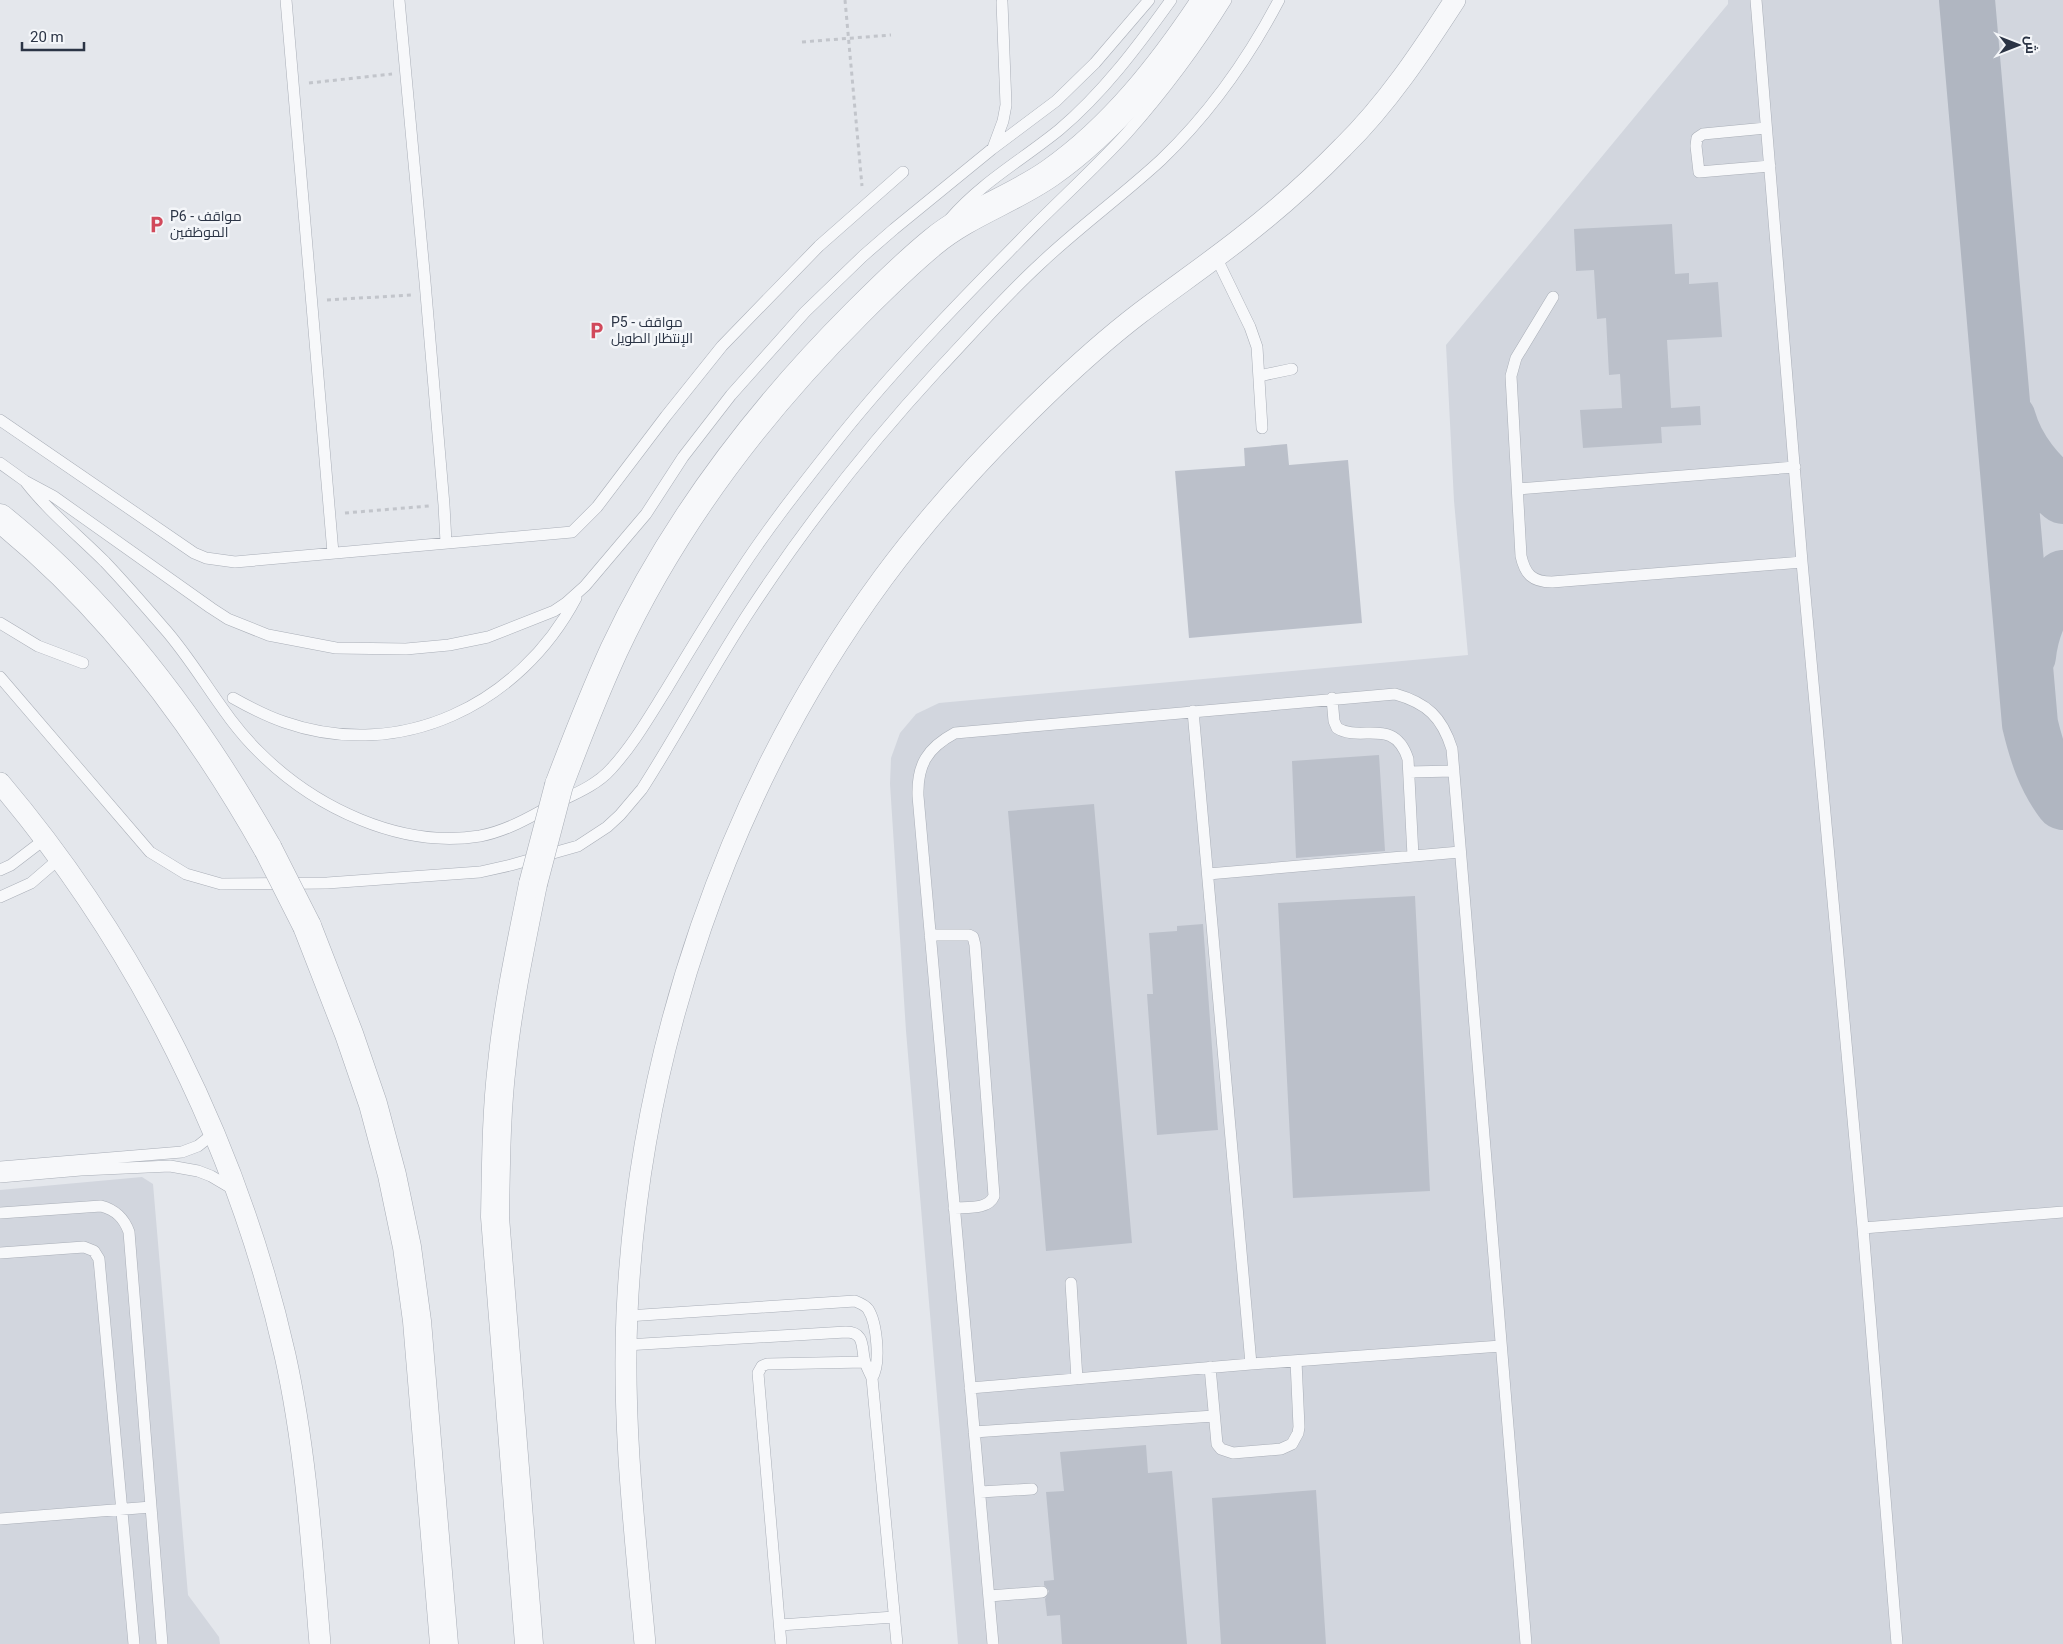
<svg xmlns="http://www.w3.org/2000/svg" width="2063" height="1644" font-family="Roboto,Cairo,sans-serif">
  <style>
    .built { fill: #d2d6de }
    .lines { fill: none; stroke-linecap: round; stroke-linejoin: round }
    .taxiway { stroke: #b0b6c1; stroke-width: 56 }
    .building { fill: #bbc0ca }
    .service-casing { stroke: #a9aeb7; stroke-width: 12 }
    .minor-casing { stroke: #a9aeb7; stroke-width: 22 }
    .tertiary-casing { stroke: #a9aeb7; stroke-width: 29 }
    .path { stroke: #c2c5cb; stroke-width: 3; stroke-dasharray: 4 4; stroke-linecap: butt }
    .service { stroke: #f7f8fa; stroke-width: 11 }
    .minor { stroke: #f7f8fa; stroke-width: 21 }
    .tertiary { stroke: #f7f8fa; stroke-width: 28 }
    .tertiary-bridge-casing { stroke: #a9aeb7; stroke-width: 29; stroke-linecap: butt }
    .tertiary-bridge { stroke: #f7f8fa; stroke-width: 28 }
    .labels { text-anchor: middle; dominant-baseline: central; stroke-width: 5; stroke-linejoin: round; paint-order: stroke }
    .poi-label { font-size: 14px; fill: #2b3445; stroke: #f4f6f9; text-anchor: start }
  </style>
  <rect width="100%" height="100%" fill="#e4e7ec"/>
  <!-- built -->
  <path class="built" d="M1728,0H2063V1644H958L906,1031L890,784L891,758L900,733L916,714L939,703L1468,655L1454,501L1446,345L1728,4Z
    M142,1177L153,1184L188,1595L219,1637L220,1644H0V1190Z"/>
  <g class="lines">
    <!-- taxiway -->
    <path class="taxiway" d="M1967,0L2030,724C2037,753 2045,778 2063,802
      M2008,419C2017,451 2039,475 2063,496
      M2028,656C2031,627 2044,600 2063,578"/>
  </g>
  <!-- building -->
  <path class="building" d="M1672,224L1675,274L1689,273V284L1718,282L1722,337L1667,340L1671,408L1700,406L1701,425L1661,427L1662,443L1583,448L1580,410L1622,408L1620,374L1609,375L1606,318L1597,319L1594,270L1576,271L1574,229Z
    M1287,444L1289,465L1348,460L1362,623L1189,638L1175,471L1245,466L1244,448Z
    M1379,755L1385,851L1296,858L1292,761Z
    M1094,804L1132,1243L1046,1251L1008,811Z
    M1415,896L1430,1191L1293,1198L1278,903Z
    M1203,924L1218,1130L1157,1135L1147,994H1153L1149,933L1177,931V926Z
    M1146,1445L1148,1473L1172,1471L1187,1644H1062L1060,1615L1047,1616L1045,1599L1049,1591L1044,1585V1581L1054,1580L1046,1492L1064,1491L1060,1452Z
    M1316,1490L1326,1644H1221L1212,1498Z"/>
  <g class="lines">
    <defs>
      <path id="service" d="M286,0L333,553
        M399,0L425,282L444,505L446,542
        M1756,0L1802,562L1863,1228L1897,1644
        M1766,128L1703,134L1697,138L1696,146L1699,172L1770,166
        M993,148L1003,121L1006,105L1002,2
        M950,219C982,182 1022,160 1059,130C1103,93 1138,46 1171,0
        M1216,257L1250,327L1257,347L1262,428
        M1553,297L1516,358L1511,376L1521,556C1525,574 1532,582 1552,582L1802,562
        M1259,376L1292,369
        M0,420L194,553L206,558L235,562L572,532L597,507L666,416L722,346L819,246L903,172
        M0,463L25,481L53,496L211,608L228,619L268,635L336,648L406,649L449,645L488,637L554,611L566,603L585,586L629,534L646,514L683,457L731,395L805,312L863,256L894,229L992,149L1056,101L1095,63L1149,0
        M25,481C48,511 78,535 105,562C125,583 144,605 163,627C198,666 221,715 259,752C314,807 400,849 480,836C506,831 529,818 552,805C572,795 596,786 611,769C633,745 649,717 666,690C690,650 714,610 740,571C770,525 805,481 839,438C899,363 967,294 1034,226C1065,195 1098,165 1127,133C1164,91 1197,47 1226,0
        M1518,489L1795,467
        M0,623L38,646L83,663
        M0,677L150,852L186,874L221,884L327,883L480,872L511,865L578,846L607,827L620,815L642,789C680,730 712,668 751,609C806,525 869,445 937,371C971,335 1004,297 1040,264C1079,227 1122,196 1161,160C1209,114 1248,59 1279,0
        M233,698C249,707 266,716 284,722C401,763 520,704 576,598
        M1332,698L1334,721L1337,728C1361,743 1394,716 1408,759L1413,856
        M1193,711L1251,1364
        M1409,772L1454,771
        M0,870L11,865L45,839
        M1208,874L1460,852
        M0,897L31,883L60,858
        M930,935H969L973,937L975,945L994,1196C988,1210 967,1207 954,1208
        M0,1167L182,1152L198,1146L213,1134
        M0,1177L81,1170L170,1166L198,1171L211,1176L233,1189
        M0,1213L101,1206C116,1210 124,1218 129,1232L162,1644
        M1863,1228L2063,1212
        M0,1253L84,1247L94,1251L99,1259L134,1644
        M1071,1283L1077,1379
        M627,1316L855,1301C860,1303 865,1305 868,1309C877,1323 881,1364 872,1378
        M626,1345L846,1332C866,1332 861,1349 865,1362C867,1368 870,1373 872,1378L897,1644
        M1210,1367L1217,1444L1221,1449L1233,1453L1281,1449L1292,1444L1298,1433L1299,1427L1296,1361
        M970,1388L1251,1364L1501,1346
        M974,1432L1214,1416
        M980,1492L1032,1489
        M0,1519L151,1507
        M989,1596L1042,1592
        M780,1625L894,1617
        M781,1644L758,1373L762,1366L767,1364L865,1362
        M993,1644L918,796C917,765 927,748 955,733L1395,694C1427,703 1442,717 1452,749L1526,1644"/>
      <path id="minor" d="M0,783C138,946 238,1146 285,1355C306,1450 312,1547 320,1644
        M645,1644C635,1534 622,1424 627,1313C639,1052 727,790 883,578C931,513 986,453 1044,397C1075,367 1106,339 1140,313C1173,288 1208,264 1241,238C1277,210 1312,179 1343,147C1387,104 1422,51 1455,0"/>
      <path id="tertiary" d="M0,518C112,608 198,725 268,849
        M559,785C576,740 594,694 614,650C673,524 759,411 857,313C881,289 906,264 933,242C968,213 1013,199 1050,173C1114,128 1163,65 1206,0
        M307,926L349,1034L373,1104L392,1175L407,1247L417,1321L444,1644
        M529,1644L495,1217C496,1166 496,1115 502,1064C508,1004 521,944 533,884"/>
    </defs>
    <!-- service casing -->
    <use href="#service" class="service-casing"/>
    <!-- minor casing -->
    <use href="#minor" class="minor-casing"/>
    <!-- tertiary casing -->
    <use href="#tertiary" class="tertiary-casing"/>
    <!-- path -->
    <path class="path" d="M845,0L862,186
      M802,42L891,35
      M309,83L392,74
      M327,300L411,295
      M345,513L429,506"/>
    <!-- service -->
    <use href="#service" class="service"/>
    <!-- minor -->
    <use href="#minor" class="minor"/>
    <!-- tertiary -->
    <use href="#tertiary" class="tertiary"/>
    <defs>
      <path id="tertiary-bridge" d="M268,849L307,926
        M533,884L559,785"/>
    </defs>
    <!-- tertiary-bridge casing -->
    <use href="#tertiary-bridge" class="tertiary-bridge-casing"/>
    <!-- tertiary-bridge -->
    <use href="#tertiary-bridge" class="tertiary-bridge"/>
  </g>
  <!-- icons -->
  <defs>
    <symbol id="parking-bare" viewBox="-9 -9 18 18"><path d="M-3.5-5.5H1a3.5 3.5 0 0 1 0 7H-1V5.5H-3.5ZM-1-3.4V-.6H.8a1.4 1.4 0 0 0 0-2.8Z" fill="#d1495b" stroke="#f4f6f9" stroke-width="2.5" paint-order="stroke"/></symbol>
  </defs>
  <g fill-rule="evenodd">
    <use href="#parking-bare" x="144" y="212" width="25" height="25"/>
    <use href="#parking-bare" x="584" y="318" width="25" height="25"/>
  </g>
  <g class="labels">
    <!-- poi labels -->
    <g class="poi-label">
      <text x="170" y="216">P6 - مواقف<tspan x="170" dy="16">الموظفين</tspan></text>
      <text x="611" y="322">P5 - مواقف<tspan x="611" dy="16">الإنتظار الطويل</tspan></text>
    </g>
  </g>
  <!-- north arrow -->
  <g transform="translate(2018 45) rotate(90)" stroke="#f4f6f9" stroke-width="4" paint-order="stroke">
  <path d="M0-4L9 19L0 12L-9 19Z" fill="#2b3445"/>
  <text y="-8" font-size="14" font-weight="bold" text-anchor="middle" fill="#2b3445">ش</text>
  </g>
  <!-- scale -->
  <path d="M22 42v8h62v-8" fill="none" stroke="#2b3445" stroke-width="2.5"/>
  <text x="30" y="42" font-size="15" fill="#2b3445" stroke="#f4f6f9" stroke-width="4" paint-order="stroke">20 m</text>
</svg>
